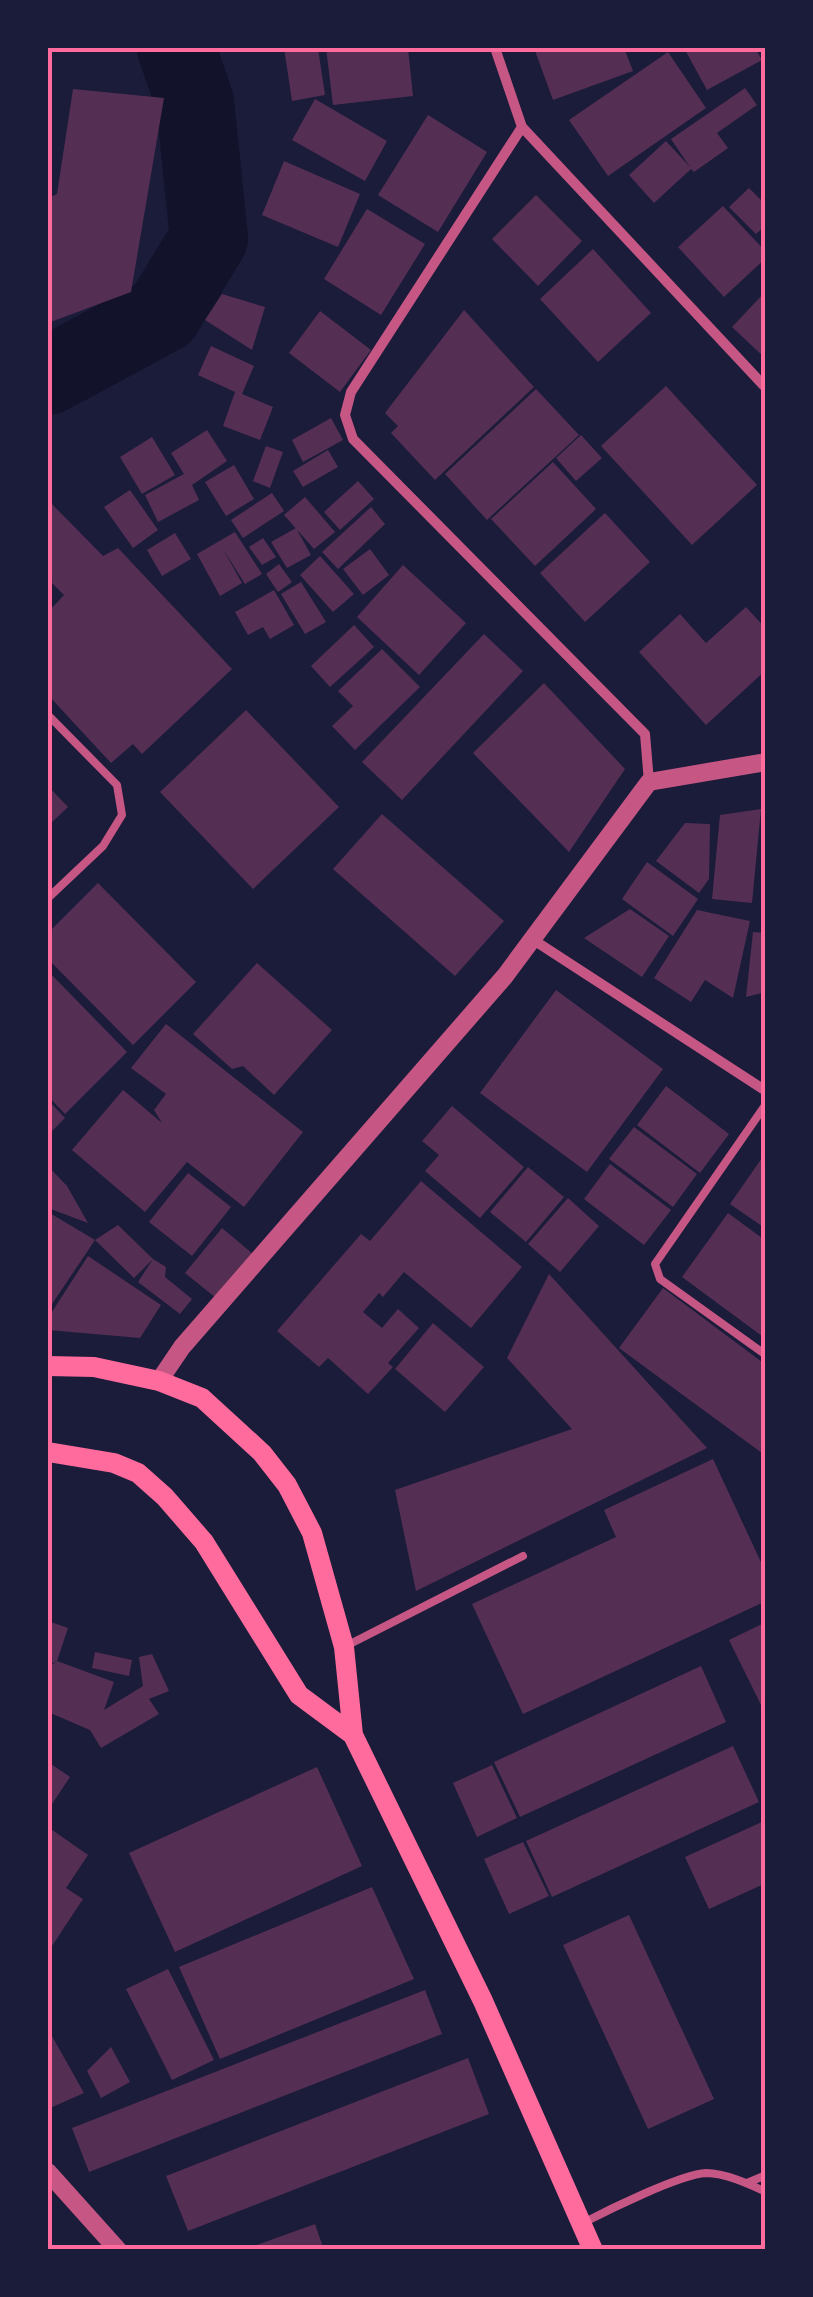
<svg xmlns="http://www.w3.org/2000/svg" width="813" height="2297" font-family="Poppins,sans-serif">
  <style>
    .lines { fill: none; stroke-linecap: round; stroke-linejoin: round }
    .river { stroke: #12122b; stroke-width: 78 }
    .building { fill: #542f53 }
    .service { stroke: #c65784; stroke-width: 8 }
    .minor { stroke: #c65784; stroke-width: 10 }
    .tertiary { stroke: #c65784; stroke-width: 18 }
    .secondary { stroke: #ff6b9d; stroke-width: 20 }
    .neatline { fill: none; stroke: #ff6b9d; stroke-width: 4 }
  </style>
  <rect width="100%" height="100%" fill="#1b1b3a"/>
  <g class="lines">
    <!-- river -->
    <path class="river" d="M48,376L163,314L209,238L195,102L176,48"/>
  </g>
  <!-- building -->
  <path class="building" d="M284,48H318L325,95L292,101Z
    M326,48H408L413,96L333,105Z
    M534,48H624L633,71L553,100Z
    M684,48H755L762,60L707,90Z
    M668,52L706,108L608,176L569,120Z
    M745,88L757,105L717,133L728,148L694,172L691,169L654,203L629,175L666,141L690,167L671,139Z
    M73,89L164,98L131,292L48,323V198L57,194Z
    M315,99L387,141L365,181L292,140Z
    M428,115L487,152L438,232L378,195Z
    M284,161L360,194L338,247L262,215Z
    M749,188L766,205V225L756,234L729,207Z
    M536,195L582,241L538,286L492,239Z
    M723,206L766,252V258L724,297L678,247Z
    M367,209L425,244L381,315L324,279Z
    M593,249L651,313L598,362L540,299Z
    M766,291V359L732,327Z
    M222,294L265,307L252,350L205,320Z
    M464,310L534,387L435,480L391,433L398,426L385,413Z
    M320,311L371,350L340,392L289,353Z
    M211,346L254,366L242,394L273,407L260,440L223,426L235,392L198,375Z
    M666,386L757,485L692,545L601,446Z
    M536,389L579,435L487,520L445,474Z
    M331,418L343,440L303,462L292,440Z
    M207,430L227,461L192,485L199,500L158,522L145,495L184,474L171,453Z
    M581,435L602,458L576,481L556,458Z
    M152,437L175,475L142,494L120,457Z
    M266,446L283,452L270,488L253,481Z
    M328,450L338,467L303,487L293,471Z
    M553,462L596,509L535,566L491,519Z
    M234,465L254,499L226,516L205,482Z
    M358,481L374,499L340,530L324,512Z
    M130,490L158,530L133,548L104,507Z
    M272,493L284,511L243,538L231,520Z
    M305,497L335,532L314,549L284,515Z
    M48,500L103,556L118,548L232,669L142,754L133,744L111,763L48,695V612L64,595L48,579Z
    M371,507L385,524L338,569L322,552Z
    M605,513L650,562L585,622L540,573Z
    M296,528L311,555L287,568L271,542Z
    M235,532L262,574L245,584L223,549L242,583L220,596L197,554Z
    M175,533L191,559L162,576L147,550Z
    M263,538L276,557L262,565L249,547Z
    M370,549L389,575L363,595L343,569Z
    M320,556L354,594L333,612L300,575Z
    M279,564L292,582L278,592L266,574Z
    M403,565L466,623L419,675L357,617Z
    M301,582L326,622L305,634L281,594Z
    M274,590L294,625L270,639L263,627L248,635L235,612Z
    M746,607L766,629V670L706,725L639,652L680,614L706,643Z
    M354,625L374,647L330,687L311,666Z
    M484,634L523,671L402,800L362,762Z
    M382,649L420,687L355,750L332,726L353,706L338,691Z
    M544,683L625,769L569,852L473,753Z
    M246,710L339,807L253,889L160,792Z
    M48,786L68,807L48,826Z
    M761,809L752,903L712,899L720,815Z
    M382,814L504,921L455,976L333,869Z
    M685,823L710,824L709,879L699,893L656,861Z
    M647,862L698,899L673,936L622,899Z
    M98,883L196,982L133,1045L48,959V933Z
    M630,909L669,936L642,977L584,938Z
    M697,910L750,921L733,998L705,980L691,1002L654,978Z
    M753,932L766,933V992L746,997Z
    M257,963L332,1030L274,1095L243,1066L232,1069L193,1034Z
    M48,971L127,1052L65,1114L48,1096Z
    M556,990L663,1069L587,1172L480,1093Z
    M166,1024L303,1132L244,1207L187,1162L145,1212L72,1150L123,1090L162,1123L154,1110L166,1094L131,1068Z
    M666,1086L729,1134L700,1173L637,1125Z
    M48,1100L65,1118L48,1135Z
    M452,1106L524,1167L480,1218L425,1171L439,1155L422,1141Z
    M634,1127L697,1174L673,1207L609,1159Z
    M766,1152V1229L730,1204Z
    M610,1164L671,1210L644,1245L584,1199Z
    M48,1166L67,1186L88,1223L48,1208Z
    M528,1167L564,1197L526,1242L490,1212Z
    M188,1173L231,1207L192,1256L149,1222Z
    M421,1181L522,1267L471,1328L404,1272L383,1297L379,1293L363,1312L382,1328L398,1309L419,1328L388,1363L393,1367L368,1394L328,1358L319,1367L277,1331L361,1234L370,1241Z
    M568,1198L599,1226L560,1272L528,1244Z
    M48,1212L95,1240L48,1310Z
    M728,1213L766,1241V1339L682,1277Z
    M118,1225L153,1259L166,1267L165,1277L192,1299L180,1314L138,1282L153,1259L134,1278L95,1240Z
    M222,1228L253,1254L216,1298L185,1273Z
    M88,1256L161,1305L140,1338L48,1330V1318Z
    M549,1274L707,1448L416,1591L395,1490L572,1429L507,1358Z
    M663,1288L766,1365V1456L619,1348Z
    M433,1323L484,1367L445,1412L395,1369Z
    M713,1459L766,1573V1601L523,1714L472,1604L616,1537L604,1510Z
    M48,1621L68,1628L57,1661L48,1665Z
    M766,1622V1705L762,1707L729,1640Z
    M95,1652L132,1660L129,1676L92,1668Z
    M152,1654L169,1691L149,1699L159,1714L101,1748L90,1730L48,1712V1667L57,1661L114,1682L104,1710L143,1686L139,1657Z
    M701,1666L726,1722L520,1817L494,1762Z
    M733,1746L759,1802L552,1897L526,1841Z
    M48,1762L70,1777L48,1810Z
    M492,1765L517,1818L477,1837L453,1783Z
    M317,1767L362,1866L175,1952L129,1853Z
    M766,1820V1883L709,1909L685,1857Z
    M48,1827L88,1855L66,1888L83,1899L48,1952Z
    M523,1842L549,1896L509,1914L484,1859Z
    M372,1887L414,1979L220,2059L179,1967Z
    M629,1915L714,2099L648,2129L563,1945Z
    M168,1969L214,2060L172,2080L126,1989Z
    M425,1990L442,2034L89,2172L72,2128Z
    M48,2029L84,2093L48,2109Z
    M111,2047L130,2082L101,2098L87,2071Z
    M468,2058L489,2114L188,2231L166,2176Z
    M315,2224L324,2250H246V2249Z"/>
  <g class="lines">
    <!-- service -->
    <path class="service" d="M48,715L117,785L122,815L103,846L48,898
      M766,1104L655,1264L660,1279L766,1355
      M348,1645L523,1556
      M747,2183L766,2175
      M583,2223C608,2210 681,2174 706,2173C725,2173 749,2184 766,2192"/>
    <!-- minor -->
    <path class="minor" d="M495,48L522,127L766,388
      M522,127L351,392L345,415L353,439L645,734L649,782
      M532,939L766,1091"/>
    <!-- tertiary -->
    <path class="tertiary" d="M159,1381L182,1347L505,976L649,782L766,762
      M48,2172L118,2250"/>
    <!-- secondary -->
    <path class="secondary" d="M48,1366L94,1367L159,1381L202,1398L262,1453L287,1485L312,1533L344,1647L353,1735L483,2001L593,2250
      M48,1452L114,1463L138,1473L165,1497L204,1542L299,1695L353,1735"/>
  </g>
  <!-- border -->
  <rect width="813" height="2297" fill="none" stroke="#1b1b3a" stroke-width="100"/>
  <rect x="50" y="50" width="713" height="2197" class="neatline"/>
</svg>
